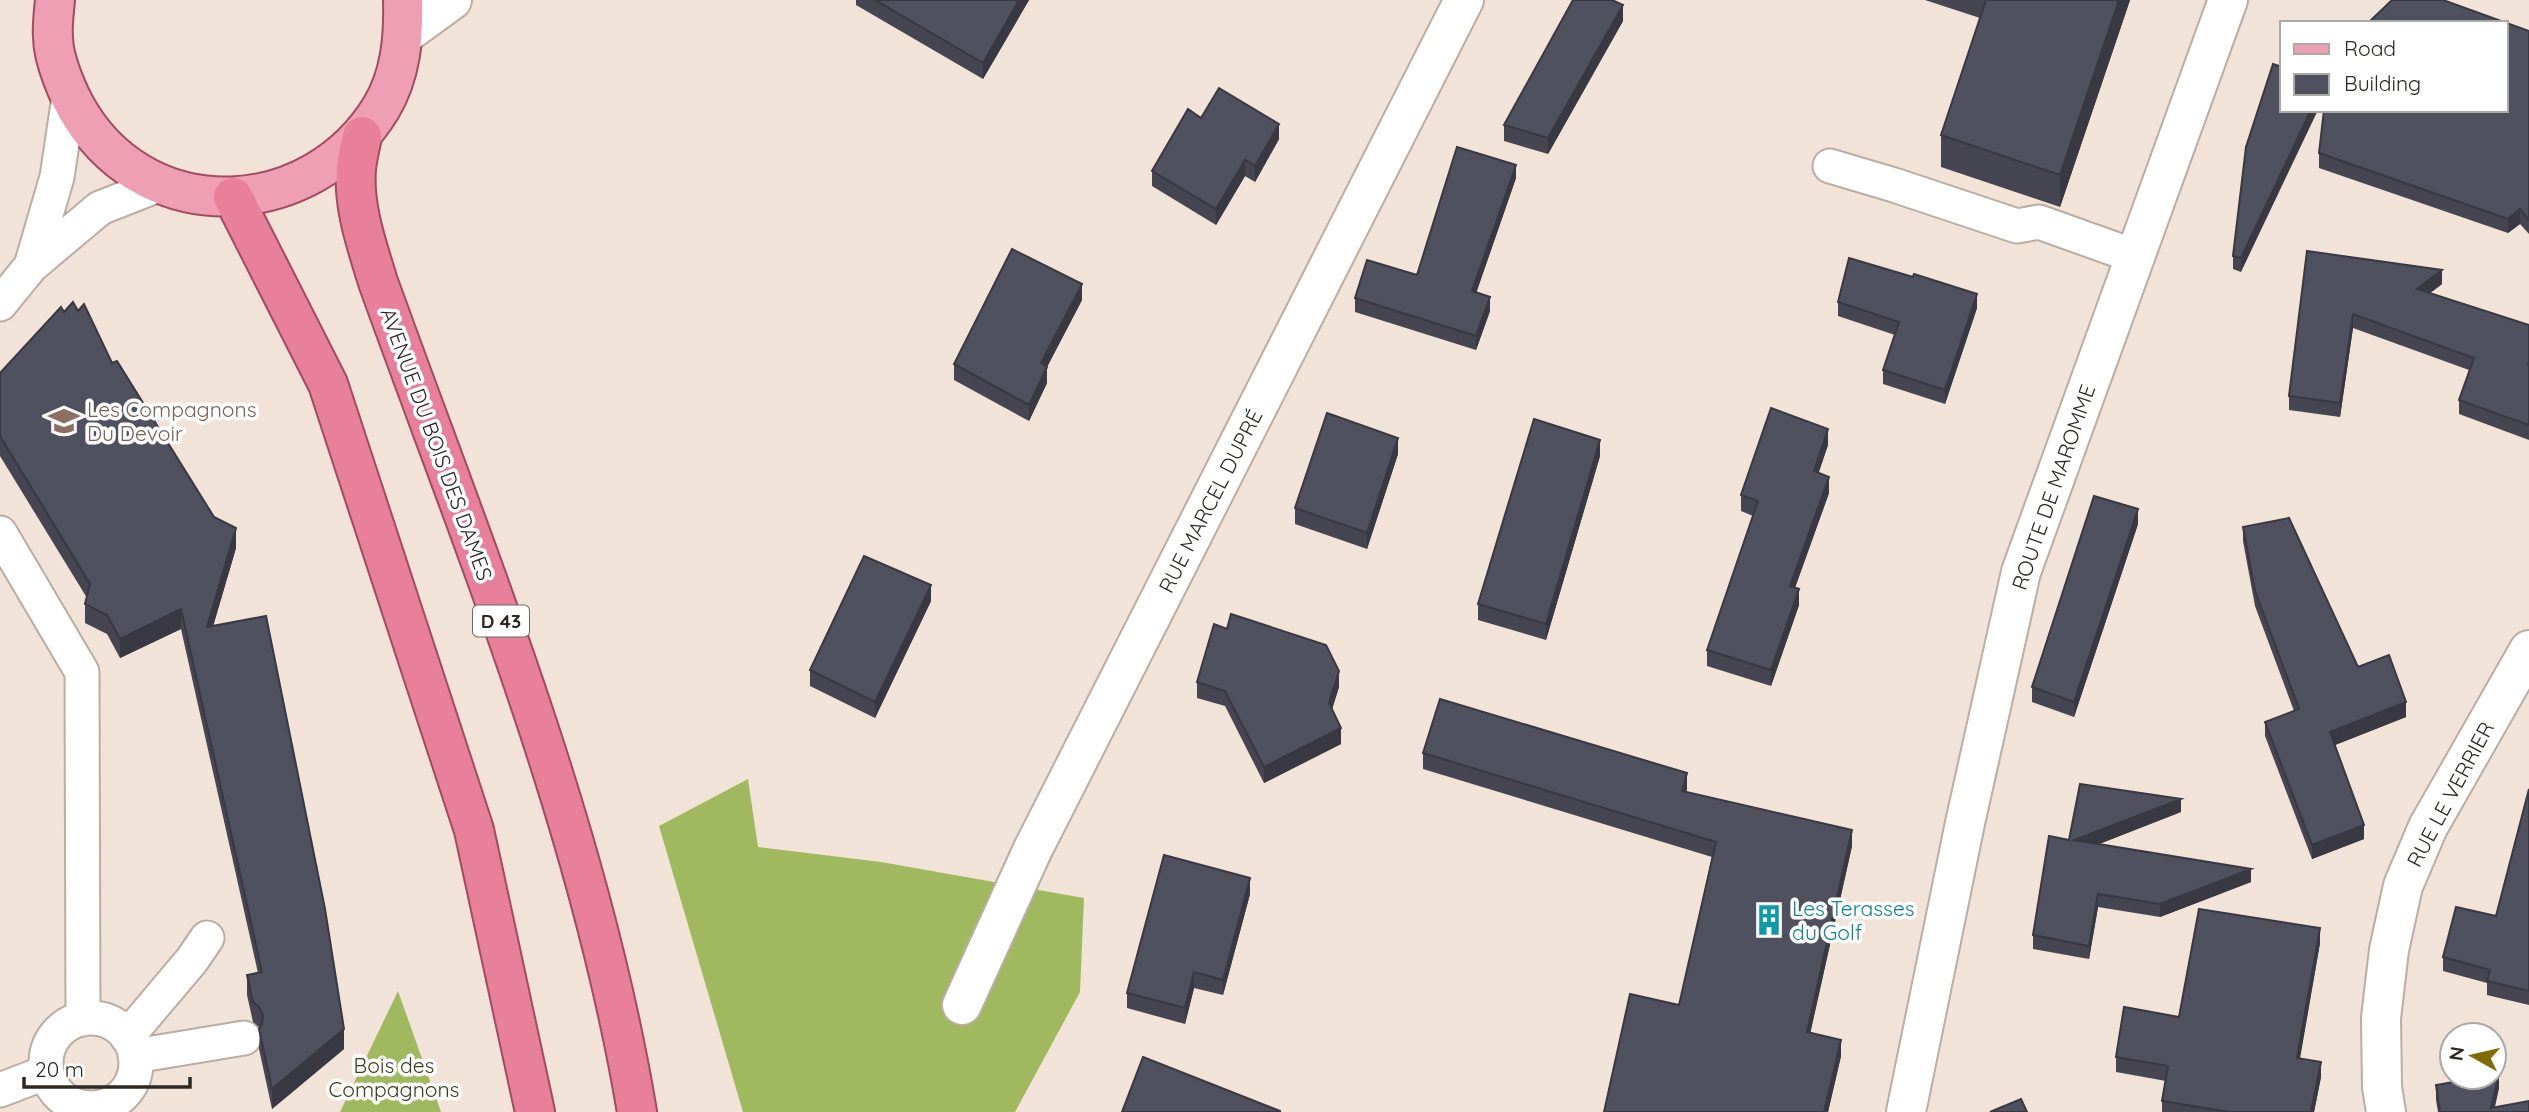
<svg xmlns="http://www.w3.org/2000/svg" width="2529" height="1112" font-family="Quicksand,sans-serif">
  <style>
    .forest { fill: #a0b95f }
    .lines { fill: none; stroke-linecap: round; stroke-linejoin: round }
    .service-casing { stroke: #bbada2; stroke-width: 37 }
    .minor-casing { stroke: #bbada2; stroke-width: 42 }
    .tertiary-casing { stroke: #bbada2; stroke-width: 42 }
    .primary-casing { stroke: #a24b61; stroke-width: 42 }
    .trunk-casing { stroke: #a24b61; stroke-width: 42 }
    .service { stroke: #fff; stroke-width: 33 }
    .minor { stroke: #fff; stroke-width: 38 }
    .tertiary { stroke: #fff; stroke-width: 38 }
    .primary { stroke: #ee9fb4; stroke-width: 38 }
    .trunk { stroke: #e87f9b; stroke-width: 38 }
    .wall { fill: #454652 }
    .shaded-wall { fill: #383942 }
    .building { fill: #50515f; stroke: #383942; stroke-width: 2 }
    .labels { text-anchor: middle; dominant-baseline: central; stroke-width: 7; stroke-linejoin: round; paint-order: stroke }
    .shield { fill: #fff; stroke: #6b6865; stroke-width: 2 }
    .shield-label { font-size: 19px; font-weight: bold; fill: #2c2723 }
    .education-label { font-size: 21px; fill: #785e54; stroke: #fff; text-anchor: start }
    .street-label { font-size: 21px; fill: #2c2723; stroke: #fff }
    .culture-label { font-size: 21px; fill: #0d838f; stroke: #fff; text-anchor: start }
    .park-label { font-size: 21px; fill: #36401a; stroke: #fff }
  </style>
  <rect width="100%" height="100%" fill="#f2e3d8"/>
  <!-- forest -->
  <path class="forest" d="M748,779L758,847L881,862L1084,898L1080,992L1015,1112H743L659,826Z
    M398,991L441,1112H340Z"/>
  <g class="lines">
    <defs>
      <path id="service" d="M1830,166L1894,185L2017,226L2039,222L2134,256
        M31,266L57,177L69,97
        M0,304L31,266L100,208L161,184
        M0,533L82,672L83,1019
        M46 1063a45 45 0 1 1 90 0a45 45 0 1 1-90 0Z
        M127,1037L192,960L207,938
        M135,1056L244,1038
        M0,1090L47,1072"/>
      <path id="minor" d="M962,1005L1032,851L1464,0
        M1906,1112L1965,823L2021,572L2228,0
        M2386,1112L2382,1087L2381,1018L2389,950L2403,886L2428,827L2529,650"/>
      <path id="tertiary" d="M404,35L452,0"/>
      <path id="primary" d="M55,0C54,12 52,25 53,37C53,60 69,97 81,116C153,230 313,219 381,108C401,75 404,37 403,0"/>
      <path id="trunk" d="M362,136C360,147 357,158 356,169C353,207 367,246 378,282C476,554 589,825 637,1112
        M233,197L328,384L474,830L535,1112"/>
    </defs>
    <!-- service casing -->
    <use href="#service" class="service-casing"/>
    <!-- minor casing -->
    <use href="#minor" class="minor-casing"/>
    <!-- tertiary casing -->
    <use href="#tertiary" class="tertiary-casing"/>
    <!-- primary casing -->
    <use href="#primary" class="primary-casing"/>
    <!-- trunk casing -->
    <use href="#trunk" class="trunk-casing"/>
    <!-- service -->
    <use href="#service" class="service"/>
    <!-- minor -->
    <use href="#minor" class="minor"/>
    <!-- tertiary -->
    <use href="#tertiary" class="tertiary"/>
    <!-- primary -->
    <use href="#primary" class="primary"/>
    <!-- trunk -->
    <use href="#trunk" class="trunk"/>
  </g>
  <!-- wall -->
  <path class="wall" d="M856,0H1029L983,79L856,5Z
    M1925,0H2130L2060,207L1941,167V135L1980,18Z
    M1623,21L1548,154L1504,141V125Z
    M2529,31V234L2520,224L2508,233L2319,168V153Z
    M2282,67L2241,272L2233,269V256Z
    M1201,118L1279,139L1255,182L1245,176L1216,225L1152,186V171Z
    M1516,178L1476,293L1490,311L1476,350L1355,312V298L1417,275Z
    M2307,251L2442,284L2430,293L2529,325V440L2459,414V400L2469,370L2353,328L2340,417L2289,410V396Z
    M1082,300L1047,367V383L1029,421L954,380V364Z
    M1838,302L1977,308L1945,404L1883,384V370L1895,335L1838,316Z
    M64,312L112,363L214,517L236,548L213,626L344,1049L272,1109L259,1049L260,1028L253,1022L247,995V975L258,973L181,629L120,658L107,634L85,623V604L87,598L0,456V373Z
    M1828,445L1818,473L1829,493L1795,587L1799,605L1771,686L1707,666V650L1753,516L1741,511V495Z
    M1398,454L1367,549L1295,524V508Z
    M1600,456L1546,640L1478,620V604Z
    M2138,524L2074,717L2032,702V687Z
    M2243,527L2358,667L2406,717L2335,745L2364,839L2312,859L2265,736V722L2294,711L2255,606L2243,541Z
    M931,601L875,718L810,686V670Z
    M1197,682L1339,687L1332,709L1341,744L1264,783L1225,706L1197,698Z
    M1423,753L1687,789L1686,792L1852,846L1810,1033L1841,1056L1828,1112H1604L1679,1005L1712,857L1423,769Z
    M2529,789V1005L2487,995V983L2443,971V957L2496,916Z
    M2181,812L2098,844L2251,882L2160,917L2098,907L2089,959L2033,949V935L2069,840Z
    M1250,894L1223,995L1194,988L1185,1024L1127,1008V993Z
    M2320,943L2300,1059L2321,1077L2314,1112H2162V1101L2166,1081L2116,1072V1057L2179,1017Z
    M2436,1085L2499,1088L2495,1107L2529,1112H2438L2436,1100Z"/>
  <!-- shaded-wall -->
  <path class="shaded-wall" d="M1019,0H1029L983,79V63Z
    M2119,0H2130L2060,207V175Z
    M1623,5V21L1548,154V138Z
    M2311,110H2318L2241,272V258Z
    M1279,124V139L1255,182V166Z
    M1245,160V176L1216,225V209Z
    M1516,165V178L1472,305V291Z
    M2520,209V224L2508,233V219Z
    M2442,270V284L2417,303V289Z
    M1082,284V300L1047,367V383L1029,421V405L1041,363Z
    M1977,294V308L1945,404V390Z
    M1490,297V311L1476,350V336Z
    M2353,314V328L2340,417V403Z
    M1828,429V445L1814,487V471Z
    M1398,438V454L1367,549V533Z
    M1600,440V456L1546,640V624Z
    M1829,477V493L1790,602V586Z
    M2138,509V524L2074,717V702Z
    M236,528V548L207,647V627Z
    M931,585V601L875,718V702Z
    M1799,589V605L1771,686V670Z
    M181,609V629L120,658V639Z
    M1339,671V687L1329,719V703Z
    M2406,702V717L2330,747V732Z
    M1341,728V744L1264,783V767Z
    M1687,773V789L1682,807V791Z
    M2181,799V812L2074,854V840Z
    M2364,825V839L2312,859V845Z
    M1852,830V846L1807,1048V1032Z
    M2251,869V882L2160,917V904Z
    M1250,878V894L1223,995V980Z
    M2098,894V907L2089,959V946Z
    M2320,928V943L2297,1073V1058Z
    M1194,972V988L1185,1024V1008Z
    M344,1029V1049L272,1109V1089Z
    M1841,1040V1056L1828,1112H1824Z
    M2321,1062V1077L2314,1112H2311Z
    M2499,1074V1088L2493,1112L2491,1108Z"/>
  <!-- building -->
  <path class="building" d="M875,0H1019L983,63Z
    M1573,0H1612L1623,5L1548,138L1504,125Z
    M1986,0H2119L2060,175L1941,135Z
    M2392,0H2443L2529,31V220L2520,209L2508,219L2319,153L2324,110H2506V23H2368Z
    M2273,64L2282,67V110H2311L2241,258L2233,256L2246,147Z
    M1219,88L1279,124L1255,166L1245,160L1216,209L1152,171L1188,109L1201,118Z
    M1457,147L1516,165L1472,291L1490,297L1476,336L1355,298L1367,260L1417,275Z
    M1012,249L1082,284L1041,363L1047,367L1029,405L954,364Z
    M2307,251L2442,270L2417,289L2529,325V361L2528,364L2529,365V425L2459,400L2474,358L2353,314L2340,403L2289,396Z
    M1849,258L1913,277L1914,274L1977,294L1945,390L1883,370L1899,322L1838,302Z
    M73,302L78,311L84,304L112,363L117,361L214,517L236,528L207,627L266,616L325,909L344,1029L272,1089L259,1029L262,1024L263,1015L259,1007L253,1002L247,975L262,972L181,609L120,639L107,615L85,604L90,584L0,436V373L61,307L64,312Z
    M1771,408L1828,429L1814,471L1829,477L1790,586L1799,589L1771,670L1707,650L1758,501L1741,495Z
    M1327,413L1398,438L1367,533L1295,508Z
    M1534,419L1600,440L1546,624L1478,604Z
    M2094,496L2138,509L2074,702L2032,687Z
    M2289,518L2358,667L2389,655L2406,702L2330,732L2364,825L2312,845L2265,722L2299,709L2255,591L2243,527Z
    M864,556L931,585L875,702L810,670Z
    M1231,614L1326,645L1339,671L1329,703L1341,728L1264,767L1225,691L1197,682L1214,624L1227,629Z
    M1440,699L1687,773L1682,791L1852,830L1807,1032L1841,1040L1824,1112H1604L1630,994L1679,1005L1716,842L1423,753Z
    M2080,784L2181,799L2074,840L2251,869L2160,904L2098,894L2089,946L2033,935L2049,836L2069,840Z
    M2529,789V991L2487,981L2490,970L2443,957L2456,907L2496,916Z
    M1164,855L1250,878L1223,980L1194,972L1185,1008L1127,993Z
    M2199,909L2320,928L2297,1058L2321,1062L2311,1112H2229L2162,1101L2168,1066L2116,1057L2124,1007L2179,1017Z
    M1143,1057L1280,1111V1112H1122Z
    M2499,1074L2491,1108L2529,1101V1112H2440L2436,1085L2482,1077H2494V1075Z
    M2021,1099L2027,1112H1990Z"/>
  <!-- icons -->
  <defs>
    <symbol id="university-bare" viewBox="-9 -9 18 18"><path d="M0-5L7-2L0 1L-7-2ZM-4 1L0 2.5L4 1V4Q0 6-4 4Z" fill="#8d6e63" stroke="#fff" stroke-width="2.5" paint-order="stroke"/></symbol>
    <symbol id="building-bare" viewBox="-9 -9 18 18"><path d="M-4-6H4V6H1V3H-1V6H-4ZM-2.5-4.3h1.7v1.8h-1.7ZM.8-4.3h1.7v1.8H.8ZM-2.5-1h1.7V.8h-1.7ZM.8-1h1.7V.8H.8Z" fill="#0f9aa8" stroke="#fff" stroke-width="2.5" paint-order="stroke"/></symbol>
  </defs>
  <g fill-rule="evenodd">
    <use href="#university-bare" x="42" y="399" width="44" height="44"/>
    <use href="#building-bare" x="1747" y="898" width="44" height="44"/>
  </g>
  <g class="labels">
    <!-- shield labels -->
    <rect class="shield" x="473" y="605.5" width="56" height="31" rx="5"/>
    <g class="shield-label">
      <text x="501" y="621">D 43</text>
    </g>
    <!-- education labels -->
    <g class="education-label">
      <text x="87" y="409">Les Compagnons<tspan x="87" dy="24">Du Devoir</tspan></text>
    </g>
    <!-- street labels -->
    <g class="street-label">
      <text transform="translate(437 444) rotate(70)">AVENUE DU BOIS DES DAMES</text>
      <text transform="translate(2053 487) rotate(-71)">ROUTE DE MAROMME</text>
      <text transform="translate(1210 501) rotate(-63)">RUE MARCEL DUPRÉ</text>
      <text transform="translate(2450 794) rotate(-62)">RUE LE VERRIER</text>
    </g>
    <!-- culture labels -->
    <g class="culture-label">
      <text x="1792" y="908">Les Terasses<tspan x="1792" dy="24">du Golf</tspan></text>
    </g>
    <!-- park labels -->
    <g class="park-label">
      <text x="394" y="1065">Bois des<tspan x="394" dy="24">Compagnons</tspan></text>
    </g>
  </g>
  <!-- legend -->
  <rect x="2280" y="21" width="228" height="91" fill="#ffffff" stroke="#aba9a7" stroke-width="2"/>
  <rect x="2294" y="44" width="35" height="10" fill="#ee9fb4" stroke="#aba9a7" stroke-width="2"/>
  <text x="2344" y="56" font-size="21" fill="#2c2723">Road</text>
  <rect x="2294" y="74" width="35" height="21" fill="#50515f" stroke="#aba9a7" stroke-width="2"/>
  <text x="2344" y="91" font-size="21" fill="#2c2723">Building</text>
  <!-- north arrow -->
  <g transform="translate(2473 1056) rotate(278)"><circle r="33" fill="#ffffff" stroke="#aba9a7" stroke-width="2"/>
  <path d="M0-5L12 26L0 18L-12 26Z" fill="#806b04"/>
  <text y="-10" font-size="19" font-weight="bold" text-anchor="middle" fill="#2c2723">N</text>
  </g>
  <!-- scale -->
  <path d="M24 1077v10h166v-10" fill="none" stroke="#2c2723" stroke-width="3.5"/>
  <text x="35" y="1077" font-size="21" fill="#2c2723" stroke="#ffffff" stroke-width="5" paint-order="stroke">20 m</text>
</svg>
